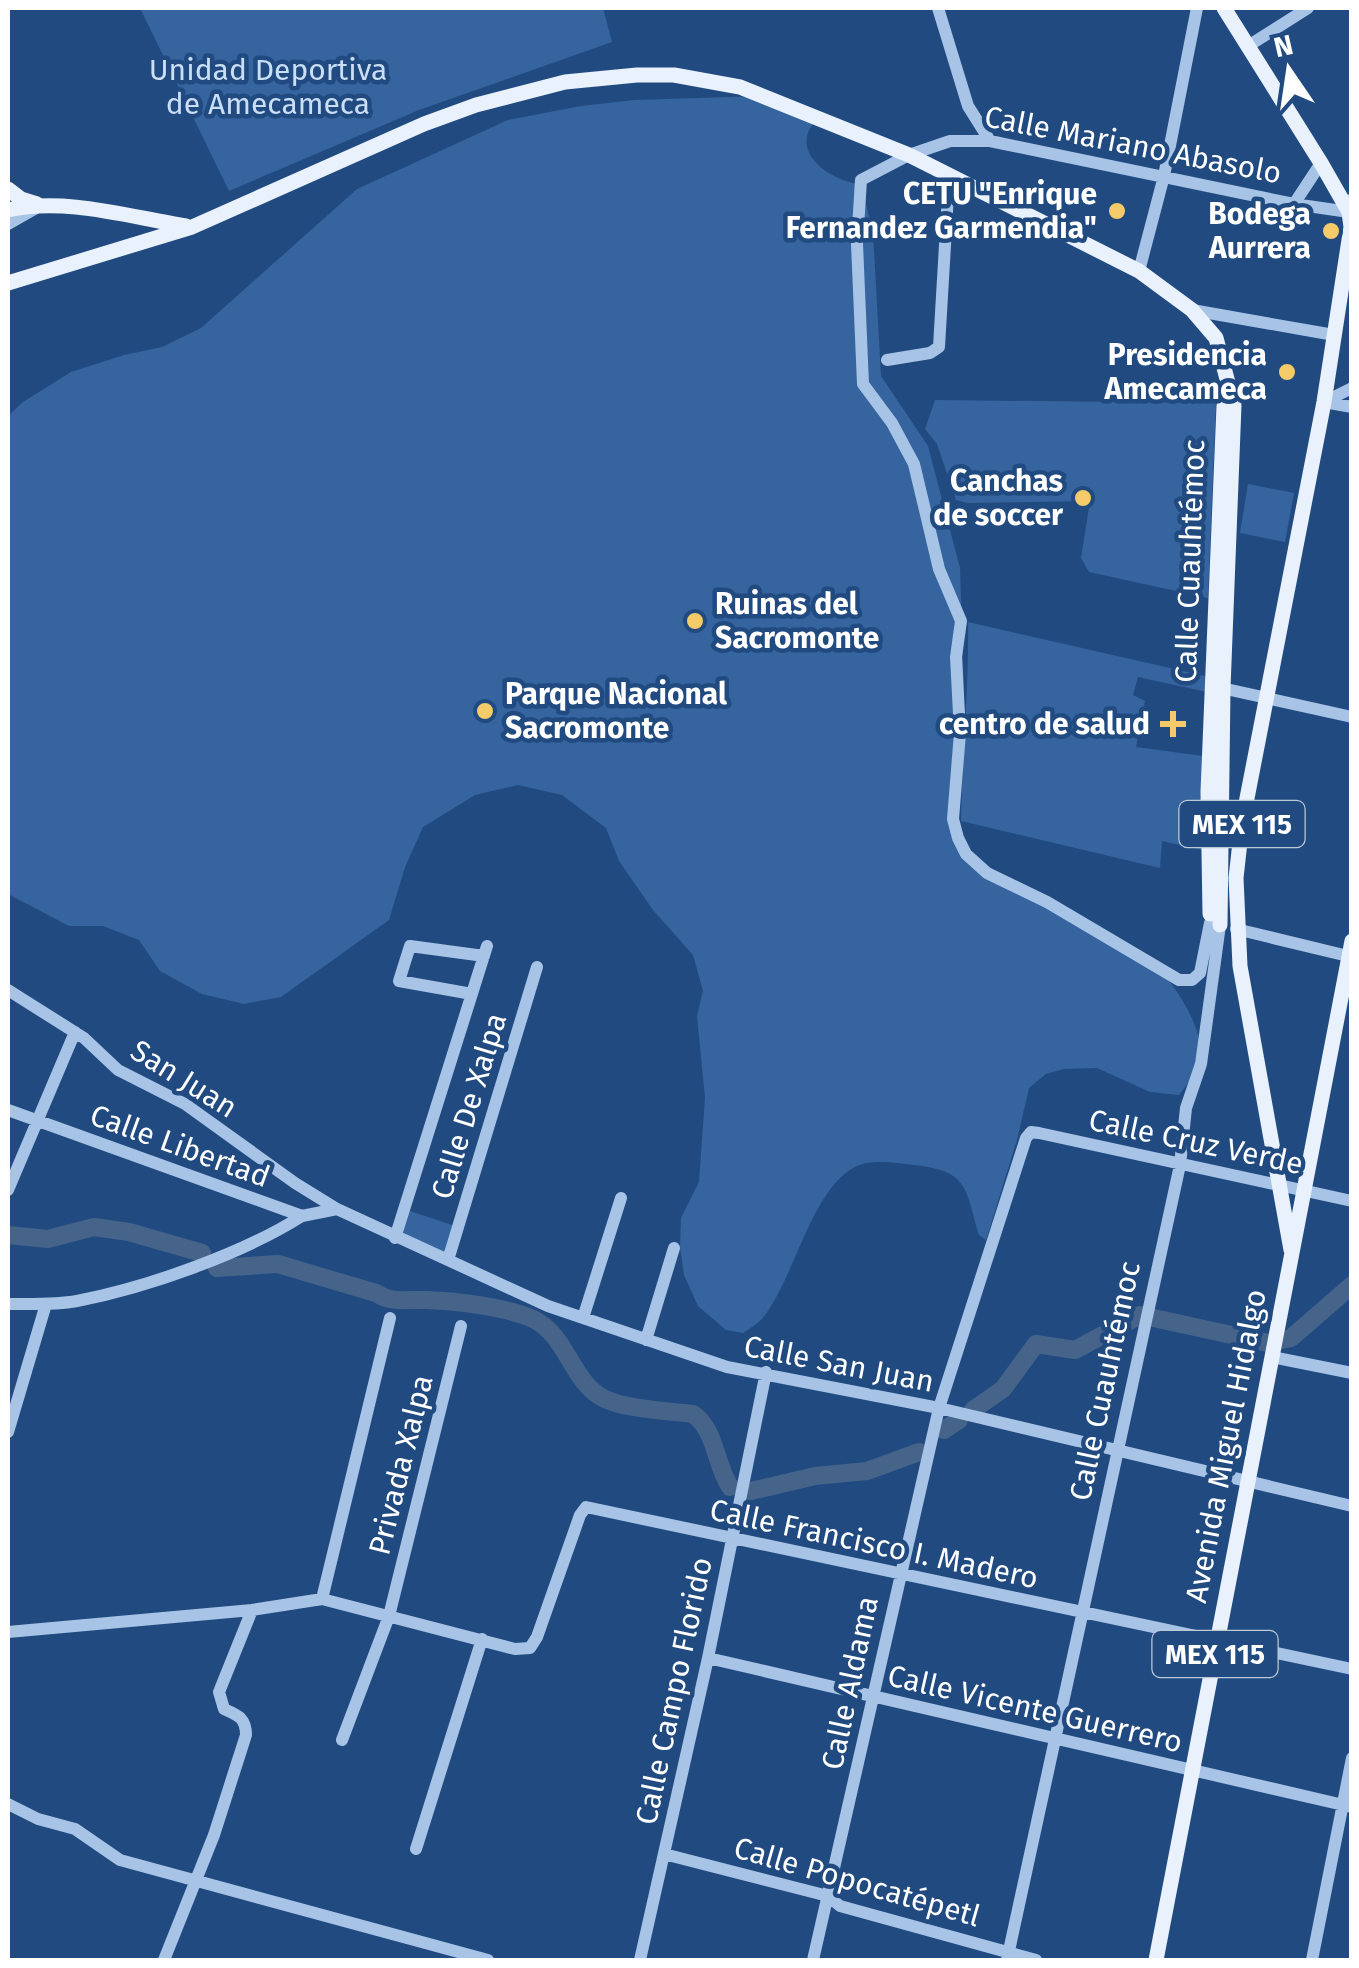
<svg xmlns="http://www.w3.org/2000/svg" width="1359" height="1968" font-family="'Fira Sans',sans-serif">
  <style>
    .green { fill: #35649e }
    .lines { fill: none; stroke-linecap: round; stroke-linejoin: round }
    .river { stroke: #46648a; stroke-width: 18 }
    .minor { stroke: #a7c4e7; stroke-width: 12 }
    .major { stroke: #e9f1fd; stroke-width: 15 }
    .poi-dot { fill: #f4cb68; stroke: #214b80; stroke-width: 4 }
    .labels { text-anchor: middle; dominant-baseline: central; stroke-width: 9; stroke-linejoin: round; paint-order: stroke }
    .shield { fill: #214b80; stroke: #bcc9d9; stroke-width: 2.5 }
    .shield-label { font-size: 28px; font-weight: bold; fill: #fff }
    .park-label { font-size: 30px; fill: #cadef6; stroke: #214b80 }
    .street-label { font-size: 30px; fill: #fff; stroke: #214b80 }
    .poi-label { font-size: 30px; font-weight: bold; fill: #fff; stroke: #214b80; text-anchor: end }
  </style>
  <rect width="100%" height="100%" fill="#214b80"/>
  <!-- green -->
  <path class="green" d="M140,8H603L612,42L419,110L229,191Z
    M760,96L813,124C790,154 833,182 861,184L873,232L881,376L928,446L960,568L964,692L957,822L969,855L1168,979C1184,1001 1204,1032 1200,1061C1198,1073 1186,1085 1179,1095L1150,1092L1097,1068L1064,1069L1046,1074L1029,1088L1017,1140L986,1240L979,1235C965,1188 969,1171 914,1165C896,1163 869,1158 853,1168C810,1193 794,1280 762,1319C757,1324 749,1329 743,1333L726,1330L698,1306L684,1275L680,1247L681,1218L699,1182L705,1098L697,1016L703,991L693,955L653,910L619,861L606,828L562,795L518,785L475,795L423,827L405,867L389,920L281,997L244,1004L202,994L160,971L139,940L103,926H69L8,894V416L23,402L71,372L124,355L162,347L201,328L357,189L508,120L581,106L635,100Z
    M935,400L1216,403L1208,598L1089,572L1081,558L1090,501L968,503L956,500L937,444L925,429Z
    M1248,484L1294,493L1285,542L1240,533Z
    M968,622L1205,676L1207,692L1138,677L1133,695L1145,701L1136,747L1203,756L1202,850L1162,841L1160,868L961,821C962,754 969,689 968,622Z
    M407,1210L455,1226L447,1256L400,1234Z"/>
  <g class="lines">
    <!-- river -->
    <path class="river" d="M8,1235L48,1239L94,1227L129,1232L202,1253
      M217,1268L278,1264L376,1293C392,1304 408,1299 427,1300C457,1301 506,1307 533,1319C567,1335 571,1381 603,1398C623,1409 669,1411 693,1414C716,1430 715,1464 730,1487
      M973,1410L1003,1389L1036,1344L1075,1350L1140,1315L1268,1343L1291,1338L1352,1285
      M944,1430L959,1420
      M751,1491L815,1476L867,1471L919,1452"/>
    <!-- minor -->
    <path class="minor" d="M938,8L968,106L990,141
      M1248,46L1308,8
      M1294,204L1321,163
      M8,224L36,208
      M1139,271L1164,176L1197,8
      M1192,310L1334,335
      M887,360L930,353L939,347L949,177
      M1324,402L1352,388
      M1324,402L1352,407
      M1217,687L1352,717
      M1210,923L1200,973L1192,980H1179L1047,902L987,873L966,854L958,838L953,819L960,733L956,657L961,621L939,569L914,464L892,423L863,384L857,244L861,180L909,155L950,141H990L1294,204L1349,212L1352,199
      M1236,929L1352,957
      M8,990L84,1038L118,1070L185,1104L295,1183L337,1209L548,1306L727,1367L939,1408L1352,1506
      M472,994L399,981L410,946L484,956
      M8,1110L302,1216L337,1209
      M8,1190L75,1032
      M395,1238L487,946
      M448,1260L537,967
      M8,1304C30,1304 55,1305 77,1301C148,1287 242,1254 302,1216
      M583,1318L621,1198
      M646,1340L674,1248
      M1272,1357L1352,1373
      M8,1432L46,1304
      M322,1599L390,1318
      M8,1632L252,1610L322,1599L515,1649L530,1648L537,1637L580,1515L586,1507L1352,1669
      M708,1658L1352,1807
      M342,1740L389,1616L461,1326
      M8,1804L38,1819L75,1829L120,1860L488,1960
      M416,1849L482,1639
      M664,1854L828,1896L840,1906L1036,1960
      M164,1960L214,1835L246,1735C246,1718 238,1715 224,1709L219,1692L252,1610
      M640,1960L708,1658L766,1372
      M813,1960L939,1408L1026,1138L1031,1132L1039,1133L1352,1201
      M1007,1960L1180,1165L1186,1108L1201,1064L1220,925
      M1312,1960L1352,1758"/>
    <!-- major -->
    <path class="major" d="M1224,8L1321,163L1349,212L1351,227L1324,402L1242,824L1236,878L1240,966L1291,1250
      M8,189L21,199L37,204
      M8,210C66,197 129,217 186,226
      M8,283L192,227L424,124L476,105L565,82L637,75H674L740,87L909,155L1139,271L1192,310L1216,338L1234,405L1223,688L1220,925
      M1210,914L1208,792L1224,406L1229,389
      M1156,1960L1352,941"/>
  </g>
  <!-- markers -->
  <g class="poi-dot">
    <circle cx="1117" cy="211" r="10"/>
    <circle cx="1331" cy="231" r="10"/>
    <circle cx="1287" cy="372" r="10"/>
    <circle cx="1083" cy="498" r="10"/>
    <circle cx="695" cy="621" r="10"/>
    <circle cx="485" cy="711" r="10"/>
    <path d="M1168 709h10v10h10v10h-10v10h-10v-10h-10v-10h10z"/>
  </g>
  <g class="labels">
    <!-- shield labels -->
    <g class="shield">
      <rect x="1179.5" y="801" width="125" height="46" rx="8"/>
      <rect x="1152.5" y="1631" width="125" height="46" rx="8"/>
    </g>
    <g class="shield-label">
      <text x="1242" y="824">MEX 115</text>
      <text x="1215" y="1654">MEX 115</text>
    </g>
    <!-- park labels -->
    <g class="park-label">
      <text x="268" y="70">Unidad Deportiva<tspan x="268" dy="34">de Amecameca</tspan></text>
    </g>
    <!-- street labels -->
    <g class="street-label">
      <text transform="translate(1133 145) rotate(11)">Calle Mariano Abasolo</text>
      <text transform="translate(1190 561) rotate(-88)">Calle Cuauhtémoc</text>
      <text transform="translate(184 1079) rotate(32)">San Juan</text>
      <text transform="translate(469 1106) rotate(-73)">Calle De Xalpa</text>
      <text transform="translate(1196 1142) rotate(12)">Calle Cruz Verde</text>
      <text transform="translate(180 1146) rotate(20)">Calle Libertad</text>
      <text transform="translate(839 1364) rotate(11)">Calle San Juan</text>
      <text transform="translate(1105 1381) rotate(-78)">Calle Cuauhtémoc</text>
      <text transform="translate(1226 1446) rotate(-79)">Avenida Miguel Hidalgo</text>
      <text transform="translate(401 1465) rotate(-76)">Privada Xalpa</text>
      <text transform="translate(874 1544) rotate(12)">Calle Francisco I. Madero</text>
      <text transform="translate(850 1683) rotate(-78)">Calle Aldama</text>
      <text transform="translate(674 1691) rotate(-78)">Calle Campo Florido</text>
      <text transform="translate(1035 1709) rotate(13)">Calle Vicente Guerrero</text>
      <text transform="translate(857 1882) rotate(16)">Calle Popocatépetl</text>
    </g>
    <!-- poi labels -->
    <g class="poi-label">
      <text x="1097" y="194">CETU "Enrique<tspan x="1097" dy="34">Fernandez Garmendia"</tspan></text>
      <text x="1311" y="214">Bodega<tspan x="1311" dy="34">Aurrera</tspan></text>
      <text x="1267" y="355">Presidencia<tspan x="1267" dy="34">Amecameca</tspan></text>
      <text x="1063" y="481">Canchas<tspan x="1063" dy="34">de soccer</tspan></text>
      <text x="715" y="604" text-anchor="start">Ruinas del<tspan x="715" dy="34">Sacromonte</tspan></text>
      <text x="505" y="694" text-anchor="start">Parque Nacional<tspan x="505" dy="34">Sacromonte</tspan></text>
      <text x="1150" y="724">centro de salud</text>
    </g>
  </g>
  <!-- border -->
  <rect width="1359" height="1968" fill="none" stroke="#ffffff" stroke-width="20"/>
  <!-- north arrow -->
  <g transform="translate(1289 70) rotate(347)" stroke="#214b80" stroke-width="8" paint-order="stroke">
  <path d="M0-8L18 38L0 25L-18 38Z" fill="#ffffff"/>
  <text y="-15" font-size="28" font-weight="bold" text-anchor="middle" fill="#ffffff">N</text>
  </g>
</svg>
